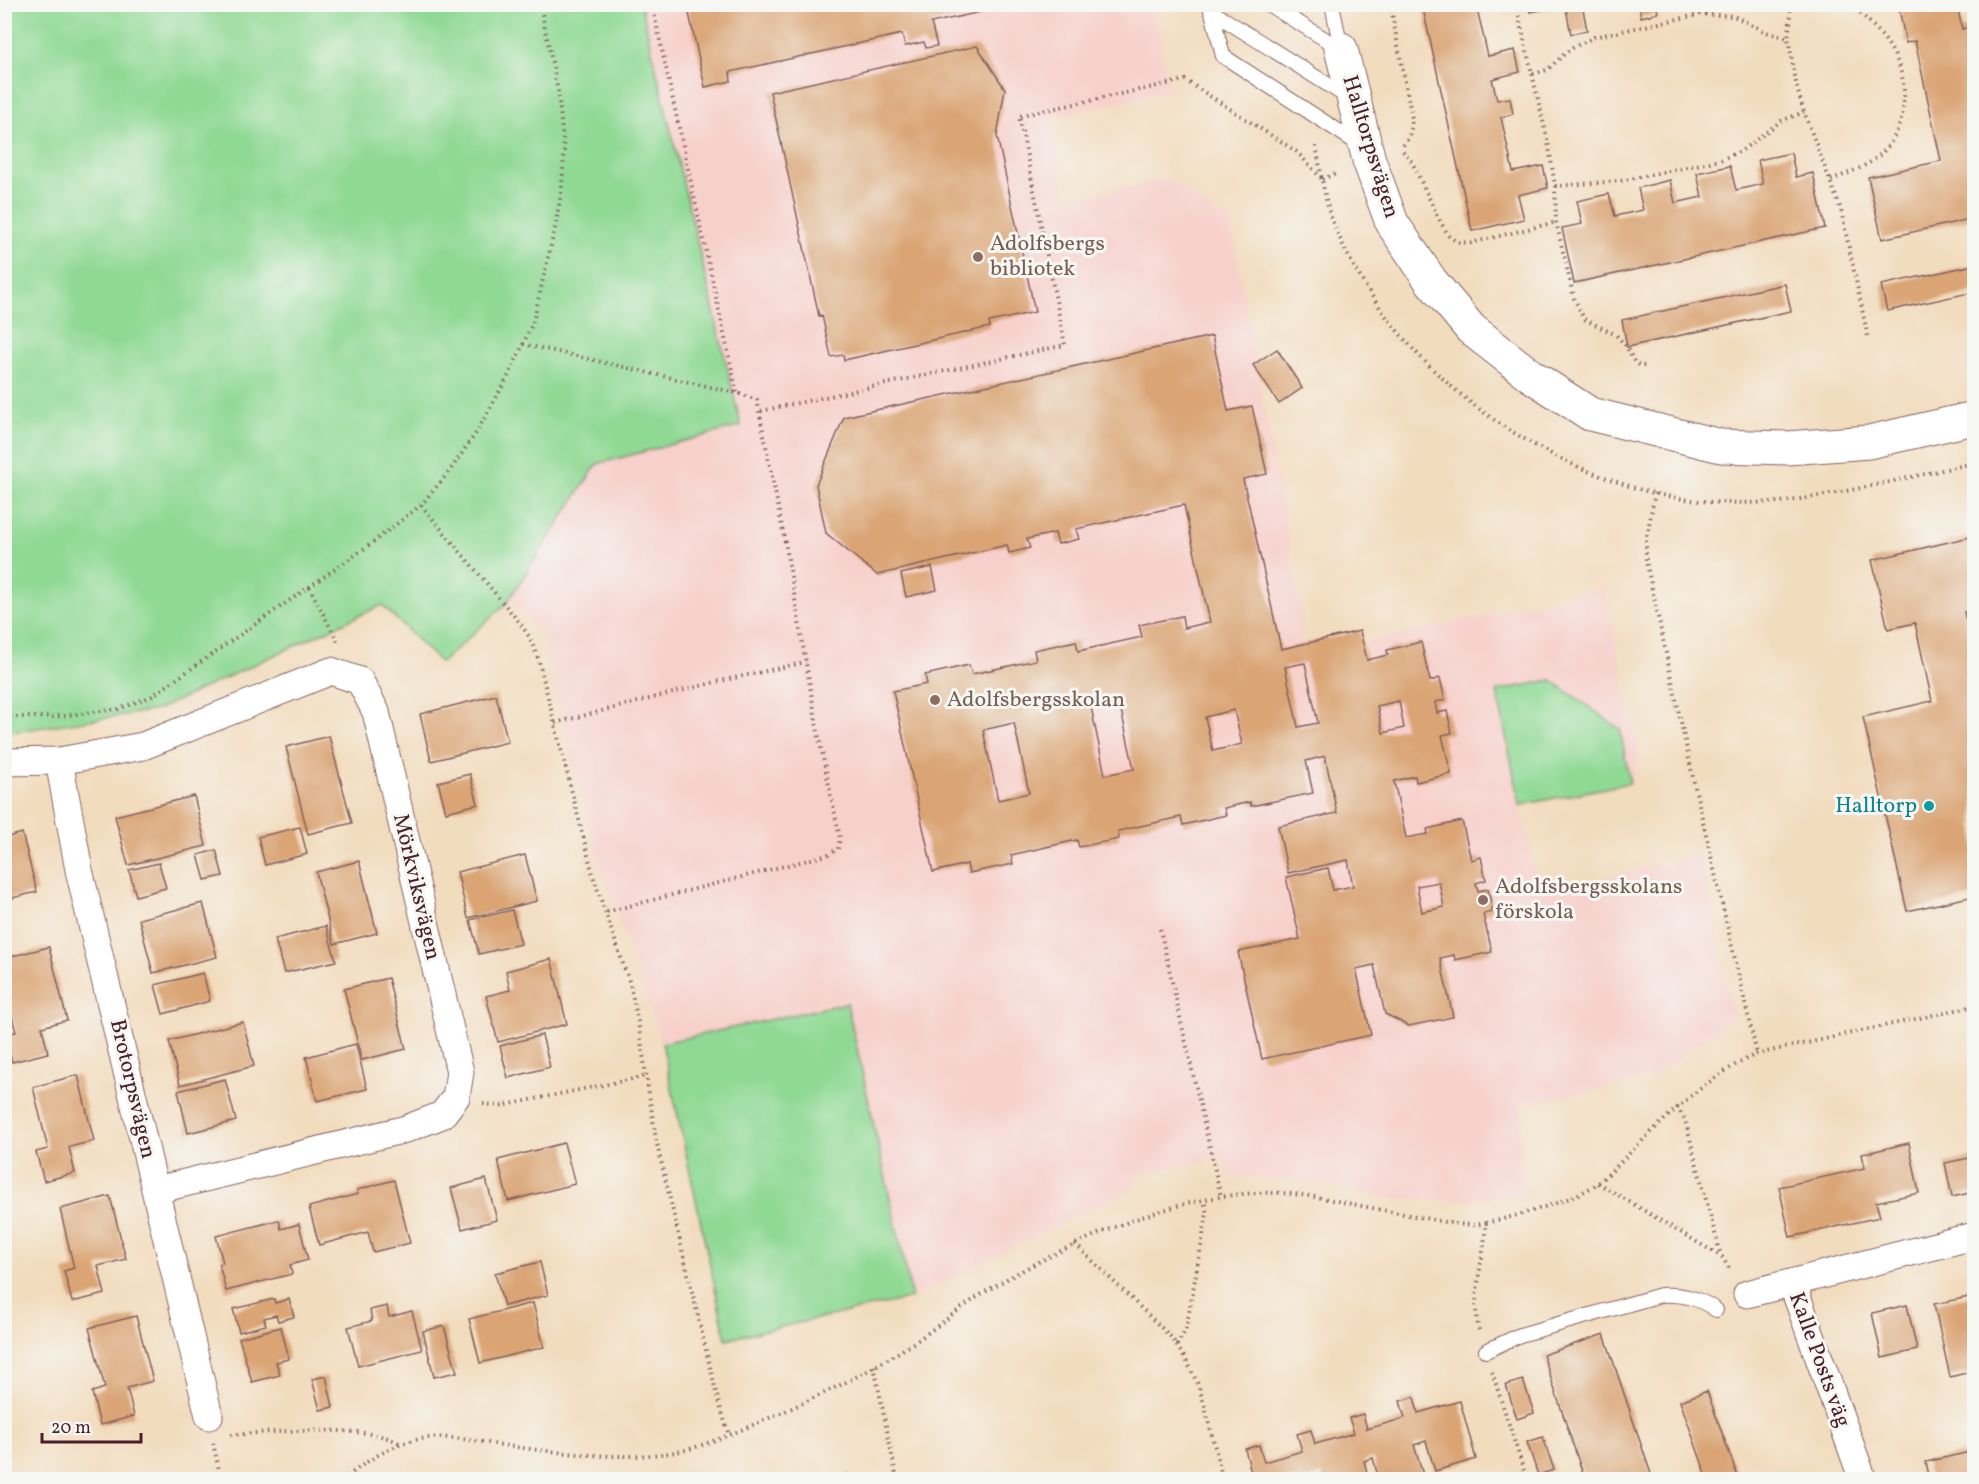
<svg xmlns="http://www.w3.org/2000/svg" width="1979" height="1484" font-family="Vollkorn,serif">
  <style>
    .built { fill: #f7d0cb }
    .green { fill: #90d994; stroke: #6d7c60; stroke-width: 1.5 }
    .building { fill: #daa475; fill-rule: evenodd }
    .lines { fill: none; stroke-linecap: round; stroke-linejoin: round }
    .service-casing { stroke: #85615e; stroke-width: 16 }
    .minor-casing { stroke: #85615e; stroke-width: 29 }
    .tertiary-casing { stroke: #85615e; stroke-width: 35 }
    .path { stroke: #85615e; stroke-width: 4; stroke-dasharray: 1.5 4.5; stroke-linecap: butt }
    .service { stroke: #fff; stroke-width: 14 }
    .minor { stroke: #fff; stroke-width: 27 }
    .tertiary { stroke: #fff; stroke-width: 33 }
    .education-dot { fill: #8d6e63; stroke: #f6f6f2; stroke-width: 2 }
    .culture-dot { fill: #0f9aa8; stroke: #f6f6f2; stroke-width: 2 }
    .labels { text-anchor: middle; dominant-baseline: central; stroke-width: 6; stroke-linejoin: round; paint-order: stroke }
    .street-label { font-size: 22px; fill: #4a1f2b; stroke: #f6f6f2 }
    .education-label { font-size: 22px; fill: #785e54; stroke: #f6f6f2; text-anchor: start }
    .culture-label { font-size: 22px; fill: #0d838f; stroke: #f6f6f2; text-anchor: end }
  </style>
  <rect width="100%" height="100%" fill="#f6f6f2"/>
  <filter id="ink" filterUnits="userSpaceOnUse"><feTurbulence type="fractalNoise" baseFrequency=".0167" numOctaves="2"/><feDisplacementMap in="SourceGraphic" scale="12" xChannelSelector="R" yChannelSelector="G"/><feConvolveMatrix kernelMatrix="1 2 1 2 8 2 1 2 1" color-interpolation-filters="sRGB"/></filter>
  <filter id="wash" filterUnits="userSpaceOnUse"><feTurbulence type="fractalNoise" baseFrequency=".008" numOctaves="4" result="noise"/><feDisplacementMap in="SourceGraphic" scale="24" xChannelSelector="R" yChannelSelector="G"/><feGaussianBlur stdDeviation="1.35" result="paint"/><feColorMatrix in="noise" values="0 0 0 0 0 0 0 0 0 0 0 0 0 0 0 0 0 1.4 0 .05"/><feComposite in="paint" operator="in"/></filter>
  <g filter="url(#wash)">
    <rect width="100%" height="100%" fill="#f2dcbe"/>
    <!-- built -->
    <path class="built" d="M641,5H1152L1170,91L1051,118L1067,200L1170,179L1218,216L1229,213L1302,614L1301,644L1360,631L1363,643L1604,588L1640,756L1630,783L1520,805L1541,893L1700,854L1733,1018L1651,1078L1521,1105L1523,1195L1454,1201L1387,1198L1312,1182L1228,1176L1225,1156L1136,1175L1135,1187L912,1298L726,1339L662,1043L597,857L540,631L510,598L597,463L741,426Z"/>
    <!-- green -->
    <path class="green" d="M5,4L641,5L741,426L597,464L506,604L441,663L382,605L157,710L5,733Z
      M1551,680L1620,729L1630,783L1520,805L1497,691Z
      M847,1003L912,1298L726,1339L662,1043Z"/>
    <g id="blocks">
      <!-- building -->
      <path class="building" d="M687,4H1012V5L931,23L937,46L926,48L924,42L905,46L902,34L730,72L731,81L705,87Z
        M1422,4H1476L1488,56L1515,50L1520,72L1492,79L1497,100L1510,98L1513,114L1501,117L1513,172L1543,166L1548,188L1518,195L1524,219L1472,231Z
        M1529,4H1561V6L1530,12Z
        M1565,4H1582L1587,30L1571,34Z
        M1639,4H1656L1658,13L1641,17Z
        M1898,4H1957L1962,29L1974,26V218L1882,239L1868,177L1941,161L1915,41L1906,43Z
        M977,46L1005,89L997,136L1035,312L989,322L990,327L844,360L843,355L831,357L822,315L819,316L770,92Z
        M1791,153L1796,177L1813,173L1825,228L1574,283L1562,228L1582,224L1577,201L1609,194L1615,216L1643,210L1638,188L1670,180L1675,203L1702,197L1697,173L1730,166L1736,190L1763,184L1758,160Z
        M1974,265V292L1887,311L1881,285Z
        M1785,284L1791,311L1627,347L1622,320Z
        M1212,336L1228,411L1252,406L1267,474L1243,479L1281,649L1360,631L1367,660L1388,655L1387,650L1421,642L1430,681L1440,678L1445,700L1435,702L1437,713L1447,711L1452,733L1442,735L1451,774L1416,782L1415,776L1394,781L1406,838L1428,834L1427,829L1462,821L1471,860L1481,857L1486,880L1476,883L1478,891L1488,889L1493,912L1483,914L1492,952L1455,960L1454,955L1440,958L1453,1017L1409,1026L1385,1014L1374,965L1356,969L1371,1035L1262,1059L1238,952L1300,939L1286,877L1328,868L1333,890L1353,886L1348,860L1288,873L1278,826L1337,813L1325,756L1306,761L1313,793L1251,806L1250,802L1224,808L1226,815L1183,825L1181,817L1118,831L1119,839L1079,847L1077,840L1011,855L1013,864L969,873L967,864L933,872L893,691L927,684L925,675L969,665L972,674L1036,660L1034,650L1076,641L1078,651L1142,637L1139,625L1182,616L1184,628L1210,622L1184,505L1076,529L1079,539L1058,544L1055,533L1027,539L1030,548L1009,553L1007,545L877,575L826,533L816,485L844,417ZM1305,663L1318,723L1298,727L1285,667ZM1119,701L1134,769L1105,775L1091,707ZM1399,701L1404,728L1383,733L1377,706ZM1234,710L1242,744L1213,751L1205,717ZM1014,723L1029,793L998,800L983,730ZM1439,882L1444,907L1422,912L1417,886Z
        M1277,349L1302,388L1279,404L1253,365Z
        M1974,536V609L1964,612L1974,657V896L1907,911L1863,717L1932,701L1915,623L1888,629L1872,560Z
        M932,567L937,590L906,597L901,574Z
        M496,695L508,742L431,761L420,714Z
        M329,736L352,823L308,834L286,747Z
        M470,774L478,804L446,812L438,782Z
        M194,796L206,846L128,865L115,816Z
        M300,827L307,854L265,865L258,837Z
        M22,833L37,892L4,900V838Z
        M216,850L223,876L205,880L198,855Z
        M525,855L537,901L468,918L457,872Z
        M359,861L377,933L334,944L316,872Z
        M159,863L166,888L136,896L129,870Z
        M203,903L217,957L153,973L139,919Z
        M512,910L521,944L479,954L470,920Z
        M326,926L336,961L284,973L275,939Z
        M49,947L67,1020L42,1027L48,1053L12,1062L5,1034L16,1032L4,987V958Z
        M551,959L567,1024L498,1042L486,996L510,990L506,971Z
        M203,973L210,1001L163,1014L155,985Z
        M388,978L406,1049L362,1060L344,989Z
        M243,1022L254,1066L180,1085L169,1041Z
        M542,1035L550,1067L508,1078L500,1046Z
        M356,1044L367,1089L317,1101L306,1057Z
        M78,1075L94,1141L69,1147L75,1173L44,1181L36,1152L48,1149L33,1087Z
        M225,1079L236,1121L188,1133L178,1091Z
        M564,1143L575,1184L508,1201L498,1160Z
        M1909,1143L1919,1193L1876,1202L1880,1217L1790,1237L1779,1187L1865,1168L1862,1154Z
        M1974,1157V1192L1952,1197L1945,1163Z
        M486,1179L497,1220L462,1229L451,1188Z
        M394,1180L410,1243L373,1252L368,1232L319,1245L309,1207L358,1194L357,1190Z
        M110,1196L126,1259L98,1266L105,1294L72,1302L64,1271L74,1268L60,1209Z
        M279,1220L281,1229L299,1224L308,1260L290,1265L292,1274L226,1291L219,1264L223,1263L216,1236Z
        M540,1262L548,1295L504,1306L495,1273Z
        M1974,1296V1371L1950,1377L1934,1304Z
        M274,1299L275,1303L289,1299L294,1317L278,1321L276,1315L264,1318L266,1325L239,1332L233,1309Z
        M533,1303L544,1347L480,1363L469,1319Z
        M1907,1305L1917,1350L1882,1358L1872,1313Z
        M387,1306L389,1317L412,1311L422,1350L358,1366L348,1327L372,1321L370,1310Z
        M136,1316L153,1381L127,1388L134,1416L100,1425L92,1392L105,1388L89,1328Z
        M444,1326L457,1372L434,1377L423,1331Z
        M281,1327L289,1359L276,1362L280,1375L252,1382L239,1338Z
        M1604,1334L1653,1480H1585L1543,1355Z
        M326,1376L333,1407L320,1410L312,1379Z
        M1523,1380L1534,1413L1517,1419L1506,1385Z
        M1707,1391L1739,1480H1708L1680,1401Z
        M1414,1397L1418,1413L1460,1401L1476,1459L1435,1471L1426,1441L1414,1445L1423,1475L1408,1480H1379L1373,1458L1364,1461L1369,1480H1324L1323,1474L1311,1478L1312,1480H1253L1245,1449L1259,1445L1264,1462L1302,1451L1297,1434L1311,1430L1315,1444L1354,1433L1349,1418L1363,1414L1367,1429L1405,1418L1400,1401Z
        M1543,1437L1554,1470L1538,1475L1527,1442Z
        M1974,1451V1480H1930L1926,1462Z
        M849,1474L850,1480H831L830,1479Z"/>
    </g>
  </g>
  <g filter="url(#ink)">
    <use href="#blocks" fill-opacity="0" stroke="#85615e" stroke-width="1.5"/>
    <g class="lines">
      <defs>
        <path id="service" d="M1210,4L1223,56L1360,145
          M1268,4L1341,49
          M1332,4L1341,49
          M1211,11L1349,98
          M1486,1351L1520,1335L1661,1295C1683,1294 1699,1298 1716,1310"/>
        <path id="minor" d="M59,761L79,870L209,1416
          M4,762L59,761L143,746L331,671L360,681L376,712L460,1072L456,1097L442,1115L406,1129L156,1190
          M1792,1283L1863,1480
          M1747,1294L1974,1236"/>
        <path id="tertiary" d="M1341,49L1369,160L1392,223L1431,281L1471,329L1530,375L1590,414L1721,446L1787,448L1869,442L1974,418"/>
      </defs>
      <!-- service casing -->
      <use href="#service" class="service-casing"/>
      <!-- minor casing -->
      <use href="#minor" class="minor-casing"/>
      <!-- tertiary casing -->
      <use href="#tertiary" class="tertiary-casing"/>
      <!-- path -->
      <path class="path" d="M652,4L737,393
        M1390,4L1412,118C1411,131 1411,139 1400,148
        M1516,4L1549,147L1555,186L1556,222L1574,298L1584,319L1616,335L1626,346L1635,363L1640,366H1646
        M1790,4L1791,15L1788,38L1797,88L1804,112L1841,210L1868,337
        M1533,74L1547,70L1570,49L1594,37L1701,14L1734,16L1766,32L1788,38
        M1316,146C1321,172 1324,200 1334,225C1390,360 1514,456 1653,493C1691,503 1735,504 1774,502C1789,502 1805,498 1819,496C1871,487 1923,474 1974,463
        M1403,151L1412,162L1441,223L1449,236L1457,242L1471,243L1556,222
        M1322,179L1338,173
        M1831,180C1848,173 1867,167 1881,154C1893,142 1901,126 1903,109C1910,64 1883,30 1848,4
        M1555,186L1620,181L1720,160L1741,151L1781,121L1804,112
        M523,344L737,393L757,400L786,547L819,738L840,838L838,849L827,855L606,912
        M761,411L1065,345L1019,116L1185,80L1297,152L1322,179
        M1655,493L1646,540V561L1697,796L1757,1054
        M421,505L520,623L530,638L538,658L594,879L630,984L638,1021L656,1140L717,1396L729,1435C789,1410 849,1384 904,1349C936,1329 965,1303 998,1284C1074,1241 1169,1197 1257,1193C1289,1191 1322,1198 1352,1204C1386,1211 1421,1217 1455,1224L1474,1225L1486,1223
        M309,587L338,642
        M4,717H52L119,709L152,696L368,546L421,505L449,472L476,433L510,373L533,322L555,228L562,188L564,151L558,91L540,4
        M555,723L716,682L806,662
        M1160,929L1221,1197
        M483,1104L501,1106L647,1076
        M1677,1107L1685,1120L1721,1256
        M1598,1183L1722,1257L1731,1271
        M1075,1244L1171,1337L1186,1360L1198,1384L1205,1407L1223,1480
        M1479,1330C1470,1301 1485,1255 1486,1223C1516,1216 1574,1201 1598,1183C1612,1172 1625,1157 1638,1145C1676,1108 1709,1076 1757,1054L1974,1006
        M1177,1345L1186,1329L1207,1213L1204,1200
        M874,1366L897,1480
        M1492,1372L1527,1480
        M231,1435C270,1432 369,1423 401,1444
        M213,1443L221,1480
        M343,1480C365,1462 391,1444 420,1439C447,1434 479,1442 507,1446C563,1453 620,1461 676,1452C694,1449 712,1441 729,1435
        M1504,1480L1525,1473"/>
      <!-- service -->
      <use href="#service" class="service"/>
      <!-- minor -->
      <use href="#minor" class="minor"/>
      <!-- tertiary -->
      <use href="#tertiary" class="tertiary"/>
    </g>
  </g>
  <!-- markers -->
  <g class="education-dot">
    <circle cx="978" cy="257" r="6"/>
    <circle cx="935" cy="700" r="6"/>
    <circle cx="1483" cy="900" r="6"/>
  </g>
  <circle class="culture-dot" cx="1929" cy="806" r="6"/>
  <g class="labels">
    <!-- street labels -->
    <g class="street-label">
      <text transform="translate(1370 147) rotate(73)">Halltorpsvägen</text>
      <text transform="translate(416 887) rotate(77)">Mörkviksvägen</text>
      <text transform="translate(132 1089) rotate(77)">Brotorpsvägen</text>
      <text transform="translate(1819 1360) rotate(70)">Kalle Posts väg</text>
    </g>
    <!-- education labels -->
    <g class="education-label">
      <text x="990" y="244">Adolfsbergs<tspan x="990" dy="25">bibliotek</tspan></text>
      <text x="947" y="700">Adolfsbergsskolan</text>
      <text x="1495" y="887">Adolfsbergsskolans<tspan x="1495" dy="25">förskola</tspan></text>
    </g>
    <!-- culture labels -->
    <g class="culture-label">
      <text x="1917" y="806">Halltorp</text>
    </g>
  </g>
  <!-- margin -->
  <rect width="1979" height="1484" fill="none" stroke="#f6f6f2" stroke-width="24"/>
  <!-- scale -->
  <path d="M42 1433v9h99v-9" fill="none" stroke="#4a1f2b" stroke-width="3"/>
  <text x="51" y="1433" font-size="18" fill="#4a1f2b" stroke="#f6f6f2" stroke-width="4.5" paint-order="stroke">20 m</text>
</svg>
